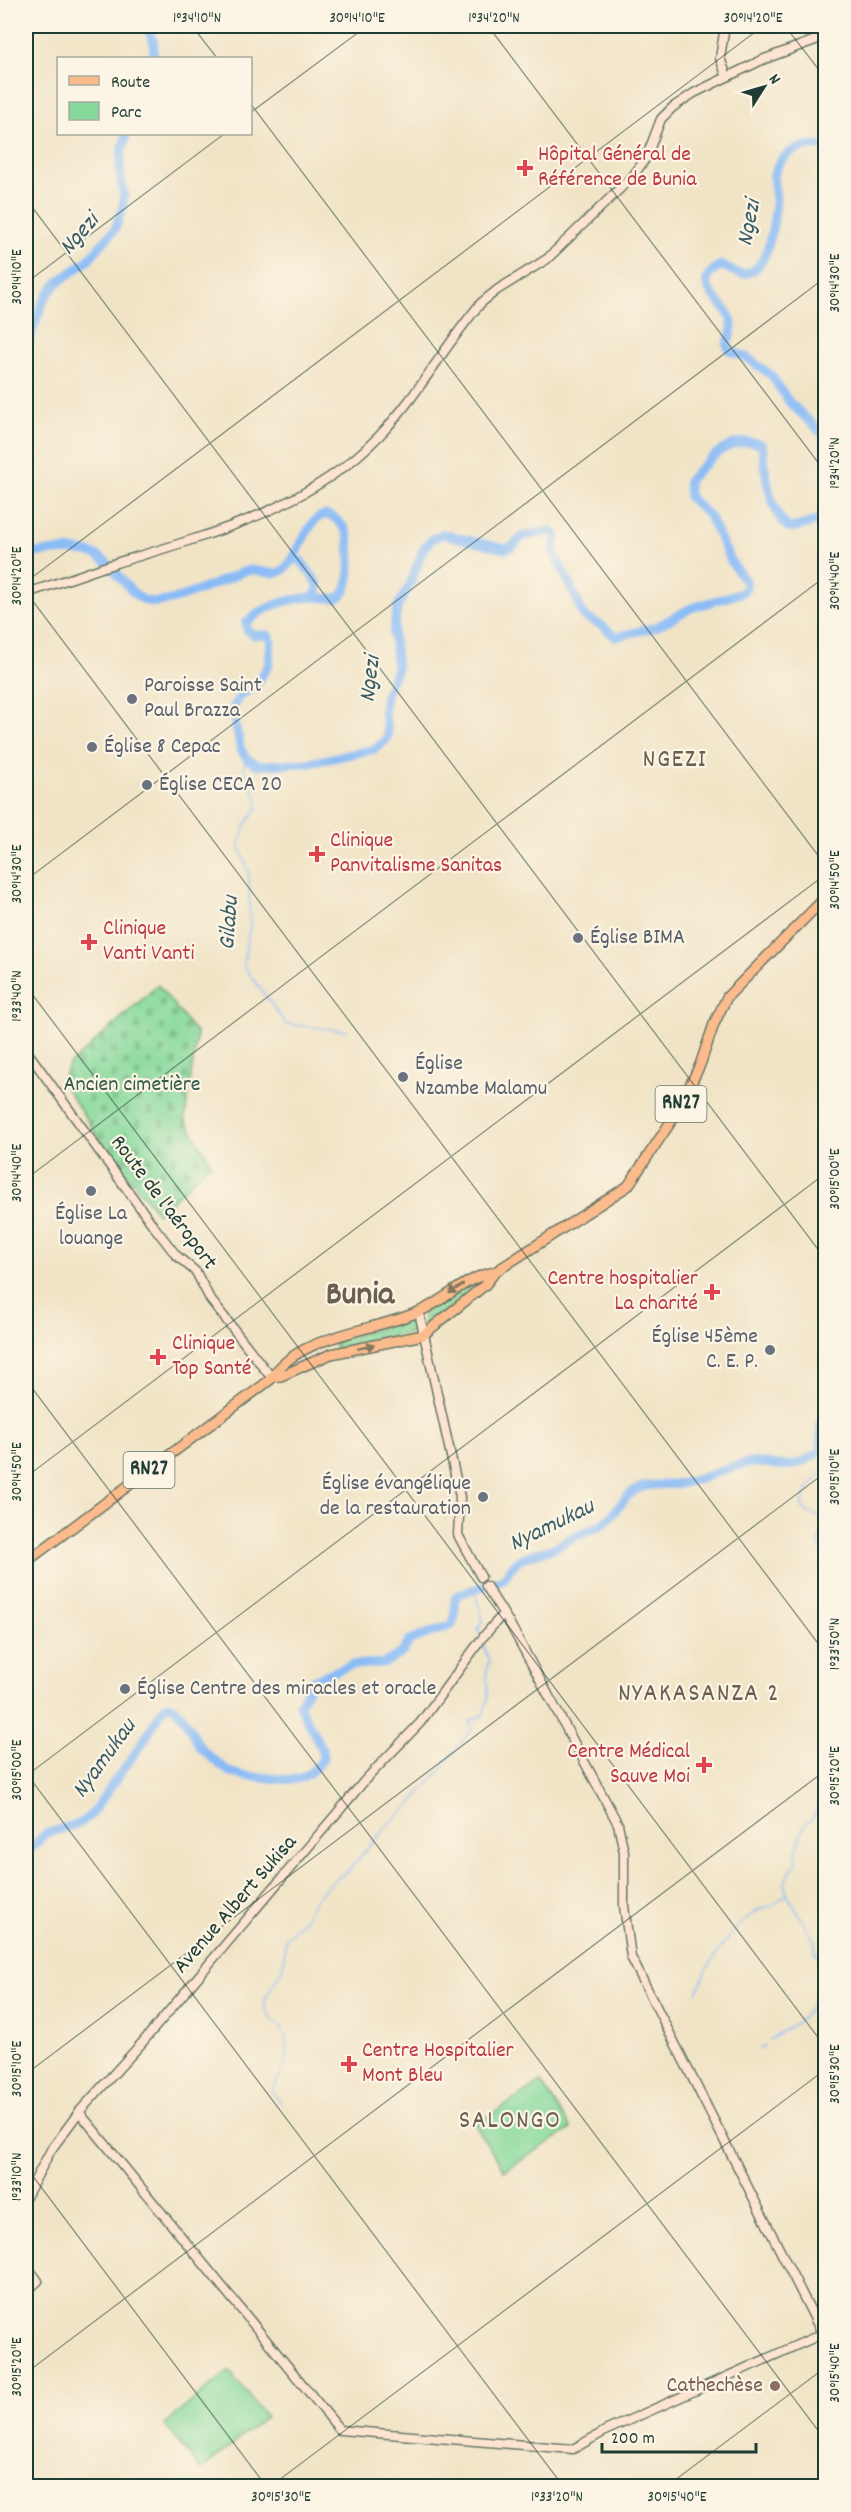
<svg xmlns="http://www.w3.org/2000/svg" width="851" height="2512" font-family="Dekko,sans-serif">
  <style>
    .cemetery { fill: url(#cemetery-stones); stroke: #528b68; stroke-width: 1.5 }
    .park { fill: #86d99b; stroke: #528b68; stroke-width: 1.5 }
    .garden { fill: url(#garden-furrows); stroke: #528b68; stroke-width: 1.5 }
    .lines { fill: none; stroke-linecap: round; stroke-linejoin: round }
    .stream { stroke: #89bbf6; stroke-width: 1.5 }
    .river { stroke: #89bbf6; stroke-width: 9 }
    .secondary-casing { stroke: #687767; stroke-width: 11 }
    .primary-casing { stroke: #687767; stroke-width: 12 }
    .secondary { stroke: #fde4d1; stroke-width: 8 }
    .primary { stroke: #fbbb8c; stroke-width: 9 }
    .oneway { fill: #82765c }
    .ticks { fill: none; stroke: #1f3d34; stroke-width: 1.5; stroke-opacity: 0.45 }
    .health-dot { fill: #e0444e; stroke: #fcf5e5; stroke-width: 2 }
    .worship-dot { fill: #6b7280; stroke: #fcf5e5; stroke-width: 2 }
    .education-dot { fill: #8d6e63; stroke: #fcf5e5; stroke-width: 2 }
    .labels { text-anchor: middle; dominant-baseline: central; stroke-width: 4.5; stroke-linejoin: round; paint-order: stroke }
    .shield { fill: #fcf5e5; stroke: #617469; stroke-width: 1.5 }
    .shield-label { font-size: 21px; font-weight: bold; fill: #1f3d34 }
    .health-label { font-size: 22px; fill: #be3a42; stroke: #fcf5e5; text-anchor: start }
    .worship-label { font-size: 22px; fill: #5b616d; stroke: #fcf5e5; text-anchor: start }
    .park-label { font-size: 22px; fill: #345c49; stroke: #fcf5e5 }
    .street-label { font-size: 22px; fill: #1f3d34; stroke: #fcf5e5 }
    .education-label { font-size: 22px; fill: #785e54; stroke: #fcf5e5; text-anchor: end }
    .water-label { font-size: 24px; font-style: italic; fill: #3a5c64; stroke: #fcf5e5 }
    .quarter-label { font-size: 26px; letter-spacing: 1.5px; fill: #696051; stroke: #fcf5e5 }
    .town-label { font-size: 34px; font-weight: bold; fill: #696051; stroke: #fcf5e5 }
    .neatline { fill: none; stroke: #1f3d34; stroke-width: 2 }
    .ticks-label { font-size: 15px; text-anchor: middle; fill: #1f3d34 }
  </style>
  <defs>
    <pattern id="cemetery-stones" width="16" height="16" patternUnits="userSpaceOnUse" patternTransform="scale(1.5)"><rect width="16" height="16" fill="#86d99b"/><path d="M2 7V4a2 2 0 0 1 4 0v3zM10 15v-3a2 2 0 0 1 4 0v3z" fill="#73bb86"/></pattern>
    <pattern id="garden-furrows" width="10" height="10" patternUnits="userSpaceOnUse" patternTransform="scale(1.5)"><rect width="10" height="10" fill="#86d99b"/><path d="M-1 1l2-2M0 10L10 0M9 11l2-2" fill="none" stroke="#73bb86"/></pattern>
  </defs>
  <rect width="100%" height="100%" fill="#fcf5e5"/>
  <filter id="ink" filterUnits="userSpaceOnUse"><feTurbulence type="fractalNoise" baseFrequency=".0167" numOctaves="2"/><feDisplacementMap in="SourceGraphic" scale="12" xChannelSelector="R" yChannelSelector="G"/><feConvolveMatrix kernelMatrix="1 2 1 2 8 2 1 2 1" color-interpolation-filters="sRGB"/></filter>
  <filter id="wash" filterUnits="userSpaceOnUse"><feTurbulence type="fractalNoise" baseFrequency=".008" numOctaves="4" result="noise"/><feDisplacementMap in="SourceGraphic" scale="24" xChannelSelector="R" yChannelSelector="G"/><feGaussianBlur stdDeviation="1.35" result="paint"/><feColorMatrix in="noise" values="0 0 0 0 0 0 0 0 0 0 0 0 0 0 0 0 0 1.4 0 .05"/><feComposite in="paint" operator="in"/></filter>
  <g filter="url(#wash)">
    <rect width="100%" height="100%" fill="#f1e4c6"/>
    <!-- cemetery -->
    <path class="cemetery" d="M158,985L197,1034L185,1119L211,1163L158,1214L103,1144L61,1081L69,1065Z"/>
    <!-- park -->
    <path class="park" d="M541,2082L571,2129L504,2171L475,2125Z
      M229,2371L266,2417L201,2470L164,2424Z"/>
    <!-- garden -->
    <path class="garden" d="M482,1279V1282L428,1326L423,1324V1312Z
      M411,1318L416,1324V1329L411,1333L337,1348L334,1346L337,1341Z"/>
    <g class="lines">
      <!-- stream -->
      <path class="stream" d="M26,343H27
        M247,759L243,767L257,798L258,807L245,826L239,845L249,873L250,925L243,965L286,1024L347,1031
        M821,1450C833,1477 803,1483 802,1506L806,1511L825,1519C824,1539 810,1538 826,1558
        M474,1589L483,1621L478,1629L480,1635
        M826,1792L821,1798L813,1818L804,1825L796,1853V1863L784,1883L787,1894L814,1940L816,1953L826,1965
        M697,1993C706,1965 730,1930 754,1913C760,1908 764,1908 771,1906C776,1904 781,1898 786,1895
        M770,2040C780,2031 793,2027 802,2018C812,2007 816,1994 826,1982
        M759,2050L765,2045
        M284,2068L287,2053L285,2036L280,2026L271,2019L265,2009V1999L283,1967L286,1938L305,1918L316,1898L334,1880L347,1872L390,1823L412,1804L421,1791L431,1782L472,1729L470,1721L483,1715C485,1708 488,1702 488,1696C489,1685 484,1670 489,1662L483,1642
        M281,2103L272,2091L282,2073"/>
      <!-- river -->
      <path class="river" d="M146,26L154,42L153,58
        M826,147C803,143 781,150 774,175C772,184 777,194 776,203C773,223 770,272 743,274C736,274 727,268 721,265C683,287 732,301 732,326C732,332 729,339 727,345L730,351L746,357L771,375L789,402L823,434L826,457
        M26,349L42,304L48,294L58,282L87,261L115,229L123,207L124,195L120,174L121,152L127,134
        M26,553C48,553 71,547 93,554C117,562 127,599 151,602C173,604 208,586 229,578C235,575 243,571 250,570C259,570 268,574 277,573C302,568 308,492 339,522C344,527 349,535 349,542C350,557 353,582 342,595C336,602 321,596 312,597C287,599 264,606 246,623L247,630L254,635H268L271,639L269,664L256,686L240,696L234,705L235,723L241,750L247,759L258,765L309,763L375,749L386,740L388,734L384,712L386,694L397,668L393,633L398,605L410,585L423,549L431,540L442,534L505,549L513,546L523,536L552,531L556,536L554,553L578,602L581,612L585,617L603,626L615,637L656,627L691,608L741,593L746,588V582L732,563L709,516L689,497L688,481C706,462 732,432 762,445C765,469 769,513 789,528C803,526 814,523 826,516
        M295,558L301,561L318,584L317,592L312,597
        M26,1854L45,1834L81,1823L90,1816L143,1742L164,1707L168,1705C184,1709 192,1736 201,1748C204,1752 226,1770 230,1772C242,1778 258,1776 271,1778C298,1782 306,1780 323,1759L322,1749L299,1705L313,1680L351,1665L384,1663L402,1653L410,1640L452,1625L455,1616V1598L459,1594L503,1580C519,1552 527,1558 554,1548C560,1546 564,1541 570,1539C579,1534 590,1531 599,1526C618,1516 622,1491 646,1486C658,1484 671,1485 683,1483C703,1479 720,1470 740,1465C775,1456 783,1480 821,1450V1422L826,1412"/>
    </g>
  </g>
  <g filter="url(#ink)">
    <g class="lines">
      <defs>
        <path id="secondary" d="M725,26L720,58L727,77
          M26,593C56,584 86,573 116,563C209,535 310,508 379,436C418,396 444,346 481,303L497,290L547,259L633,176L646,158L661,119L673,107L694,93L762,60L826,36
          M26,1050L152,1224L176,1255L196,1272L210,1299L271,1377
          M419,1312L460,1497L458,1535L481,1577
          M486,1586L510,1624L618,1824L624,1852V1906L631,1957L826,2341
          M483,1637L503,1614
          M79,2112L340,2430L573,2449L607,2430L822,2334
          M26,2197L51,2150L79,2112L141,2044L366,1779L420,1723L480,1641
          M26,2265L38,2281L26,2292"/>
        <path id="primary" d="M271,1377L281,1376L331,1354L423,1335L485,1285L495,1272L628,1186L676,1114L700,1065L714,1024L727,997L826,897
          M26,1562L270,1380C298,1334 373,1332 418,1312C445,1301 465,1277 495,1272"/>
      </defs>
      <!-- secondary casing -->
      <use href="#secondary" class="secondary-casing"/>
      <!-- primary casing -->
      <use href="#primary" class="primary-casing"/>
      <!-- secondary -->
      <use href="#secondary" class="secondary"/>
      <!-- primary -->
      <use href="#primary" class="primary"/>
    </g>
    <!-- one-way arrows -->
    <defs><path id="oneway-solid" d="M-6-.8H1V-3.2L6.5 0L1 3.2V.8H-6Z" transform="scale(1.5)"/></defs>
    <g class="oneway">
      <use href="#oneway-solid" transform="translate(456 1289) rotate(148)"/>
      <use href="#oneway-solid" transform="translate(366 1347) rotate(-12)"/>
    </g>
  </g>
  <!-- ticks -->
  <path class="ticks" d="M192,26L217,58M488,26L826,473M785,26L826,79M250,103L826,866M250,113L367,26M26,199L826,1260M26,283L224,134M26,582L763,26M26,592L826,1654M26,880L826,277M26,986L826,2048M26,1179L826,576M26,1380L826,2441M26,1477L826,874M26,1773L563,2486M26,1776L826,1173M26,2074L826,1472M26,2167L266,2486M26,2373L826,1770M271,2486L826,2069M667,2486L826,2367"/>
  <!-- markers -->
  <g class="health-dot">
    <path d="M522 159h6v6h6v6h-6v6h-6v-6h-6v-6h6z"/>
    <path d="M314 845h6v6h6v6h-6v6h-6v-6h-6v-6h6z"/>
    <path d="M86 933h6v6h6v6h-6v6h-6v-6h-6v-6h6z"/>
    <path d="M709 1283h6v6h6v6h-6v6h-6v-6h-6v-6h6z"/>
    <path d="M155 1348h6v6h6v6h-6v6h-6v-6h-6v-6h6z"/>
    <path d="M701 1756h6v6h6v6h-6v6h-6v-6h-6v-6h6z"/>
    <path d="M346 2055h6v6h6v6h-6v6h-6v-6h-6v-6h6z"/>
  </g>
  <g class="worship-dot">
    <circle cx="132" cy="699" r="6"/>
    <circle cx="92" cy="747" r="6"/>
    <circle cx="147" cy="785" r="6"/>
    <circle cx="578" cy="938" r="6"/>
    <circle cx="403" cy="1077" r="6"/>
    <circle cx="91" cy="1191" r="6"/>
    <circle cx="770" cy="1350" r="6"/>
    <circle cx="483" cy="1497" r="6"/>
    <circle cx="125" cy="1689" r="6"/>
  </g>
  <circle class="education-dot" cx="775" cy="2386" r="6"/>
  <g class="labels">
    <!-- shield labels -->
    <g class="shield">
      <rect x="655.5" y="1086" width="51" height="36" rx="4.5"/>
      <rect x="123.5" y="1452" width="51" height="36" rx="4.5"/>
    </g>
    <g class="shield-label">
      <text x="681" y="1104">RN27</text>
      <text x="149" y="1470">RN27</text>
    </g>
    <!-- health labels -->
    <g class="health-label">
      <text x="538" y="155">Hôpital Général de<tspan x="538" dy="25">Référence de Bunia</tspan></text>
      <text x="330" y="841">Clinique<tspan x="330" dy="25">Panvitalisme Sanitas</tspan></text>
      <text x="103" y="929">Clinique<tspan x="103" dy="25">Vanti Vanti</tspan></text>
      <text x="698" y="1279" text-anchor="end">Centre hospitalier<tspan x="698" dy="25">La charité</tspan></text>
      <text x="172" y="1344">Clinique<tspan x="172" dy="25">Top Santé</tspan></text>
      <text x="690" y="1752" text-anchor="end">Centre Médical<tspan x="690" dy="25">Sauve Moi</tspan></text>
      <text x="362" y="2051">Centre Hospitalier<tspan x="362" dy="25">Mont Bleu</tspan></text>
    </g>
    <!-- worship labels -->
    <g class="worship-label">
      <text x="144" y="686">Paroisse Saint<tspan x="144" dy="25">Paul Brazza</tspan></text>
      <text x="104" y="747">Église 8 Cepac</text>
      <text x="159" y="785">Église CECA 20</text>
      <text x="590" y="938">Église BIMA</text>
      <text x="415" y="1064">Église<tspan x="415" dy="25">Nzambe Malamu</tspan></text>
      <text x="91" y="1214" text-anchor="middle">Église La<tspan x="91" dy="25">louange</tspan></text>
      <text x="758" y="1337" text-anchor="end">Église 45ème<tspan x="758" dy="25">C. E. P.</tspan></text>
      <text x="471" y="1484" text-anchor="end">Église évangélique<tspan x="471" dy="25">de la restauration</tspan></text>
      <text x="137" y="1689">Église Centre des miracles et oracle</text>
    </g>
    <!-- park labels -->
    <g class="park-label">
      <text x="132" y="1085">Ancien cimetière</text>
    </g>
    <!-- street labels -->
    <g class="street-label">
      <text transform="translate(163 1203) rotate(53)">Route de l'aéroport</text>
      <text transform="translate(236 1905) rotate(-49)">Avenue Albert Sukisa</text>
    </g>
    <!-- education labels -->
    <g class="education-label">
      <text x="763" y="2386">Cathechèse</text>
    </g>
    <!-- water labels -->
    <g class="water-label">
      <text transform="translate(750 223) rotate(-79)">Ngezi</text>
      <text transform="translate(80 235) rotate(-49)">Ngezi</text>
      <text transform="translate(371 679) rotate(-83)">Ngezi</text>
      <text transform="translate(230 923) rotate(-86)">Gilabu</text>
      <text transform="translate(552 1526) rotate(-26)">Nyamukau</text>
      <text transform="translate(105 1759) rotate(-54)">Nyamukau</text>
    </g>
    <!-- quarter labels -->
    <g class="quarter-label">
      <text x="675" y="760">NGEZI</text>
      <text x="699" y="1694">NYAKASANZA 2</text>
      <text x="510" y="2121">SALONGO</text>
    </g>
    <!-- town labels -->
    <g class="town-label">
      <text x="360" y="1296">Bunia</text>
    </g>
  </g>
  <!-- margin -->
  <rect width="851" height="2512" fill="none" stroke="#fcf5e5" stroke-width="66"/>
  <!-- legend -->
  <rect x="57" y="57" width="195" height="78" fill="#fcf5e5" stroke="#a4ab9e" stroke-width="1.5"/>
  <rect x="69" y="76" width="30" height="9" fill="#fbbb8c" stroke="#a4ab9e" stroke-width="1.5"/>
  <text x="111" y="87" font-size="18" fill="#1f3d34">Route</text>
  <rect x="69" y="102" width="30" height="18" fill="#86d99b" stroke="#a4ab9e" stroke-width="1.5"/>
  <text x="111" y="117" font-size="18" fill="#1f3d34">Parc</text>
  <!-- north arrow -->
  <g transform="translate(764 87) rotate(53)" stroke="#fcf5e5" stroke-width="4.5" paint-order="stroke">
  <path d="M0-4.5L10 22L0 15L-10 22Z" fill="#1f3d34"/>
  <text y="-9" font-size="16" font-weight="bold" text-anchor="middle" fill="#1f3d34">N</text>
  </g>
  <!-- scale -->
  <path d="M602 2443v9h154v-9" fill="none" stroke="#1f3d34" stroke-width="3"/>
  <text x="611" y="2443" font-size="18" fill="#1f3d34" stroke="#fcf5e5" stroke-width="4.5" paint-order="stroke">200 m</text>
  <rect x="33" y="33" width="785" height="2446" class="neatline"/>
  <g class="ticks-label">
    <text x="197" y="22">1°34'10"N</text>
    <text x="357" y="22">30°14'10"E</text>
    <text x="494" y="22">1°34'20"N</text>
    <text x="753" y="22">30°14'20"E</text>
    <text transform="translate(16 277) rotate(-90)" y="5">30°14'10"E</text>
    <text transform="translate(834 283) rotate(-90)" y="5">30°14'30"E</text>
    <text transform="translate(834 463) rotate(-90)" y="5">1°34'20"N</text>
    <text transform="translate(16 576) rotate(-90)" y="5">30°14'20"E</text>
    <text transform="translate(834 581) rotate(-90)" y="5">30°14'40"E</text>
    <text transform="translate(16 874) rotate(-90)" y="5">30°14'30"E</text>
    <text transform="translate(834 880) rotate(-90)" y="5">30°14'50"E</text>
    <text transform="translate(16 996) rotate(-90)" y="5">1°33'40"N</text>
    <text transform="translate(16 1173) rotate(-90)" y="5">30°14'40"E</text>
    <text transform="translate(834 1179) rotate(-90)" y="5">30°15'00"E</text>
    <text transform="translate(16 1472) rotate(-90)" y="5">30°14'50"E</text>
    <text transform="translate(834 1477) rotate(-90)" y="5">30°15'10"E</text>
    <text transform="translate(834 1644) rotate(-90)" y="5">1°33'50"N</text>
    <text transform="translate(16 1770) rotate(-90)" y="5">30°15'00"E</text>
    <text transform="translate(834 1776) rotate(-90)" y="5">30°15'20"E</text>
    <text transform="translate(16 2069) rotate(-90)" y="5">30°15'10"E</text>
    <text transform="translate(834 2074) rotate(-90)" y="5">30°15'30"E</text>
    <text transform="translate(16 2177) rotate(-90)" y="5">1°33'10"N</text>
    <text transform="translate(16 2367) rotate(-90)" y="5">30°15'20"E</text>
    <text transform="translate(834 2373) rotate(-90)" y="5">30°15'40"E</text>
    <text x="281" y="2501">30°15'30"E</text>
    <text x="557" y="2501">1°33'20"N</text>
    <text x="677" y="2501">30°15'40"E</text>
  </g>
</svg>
